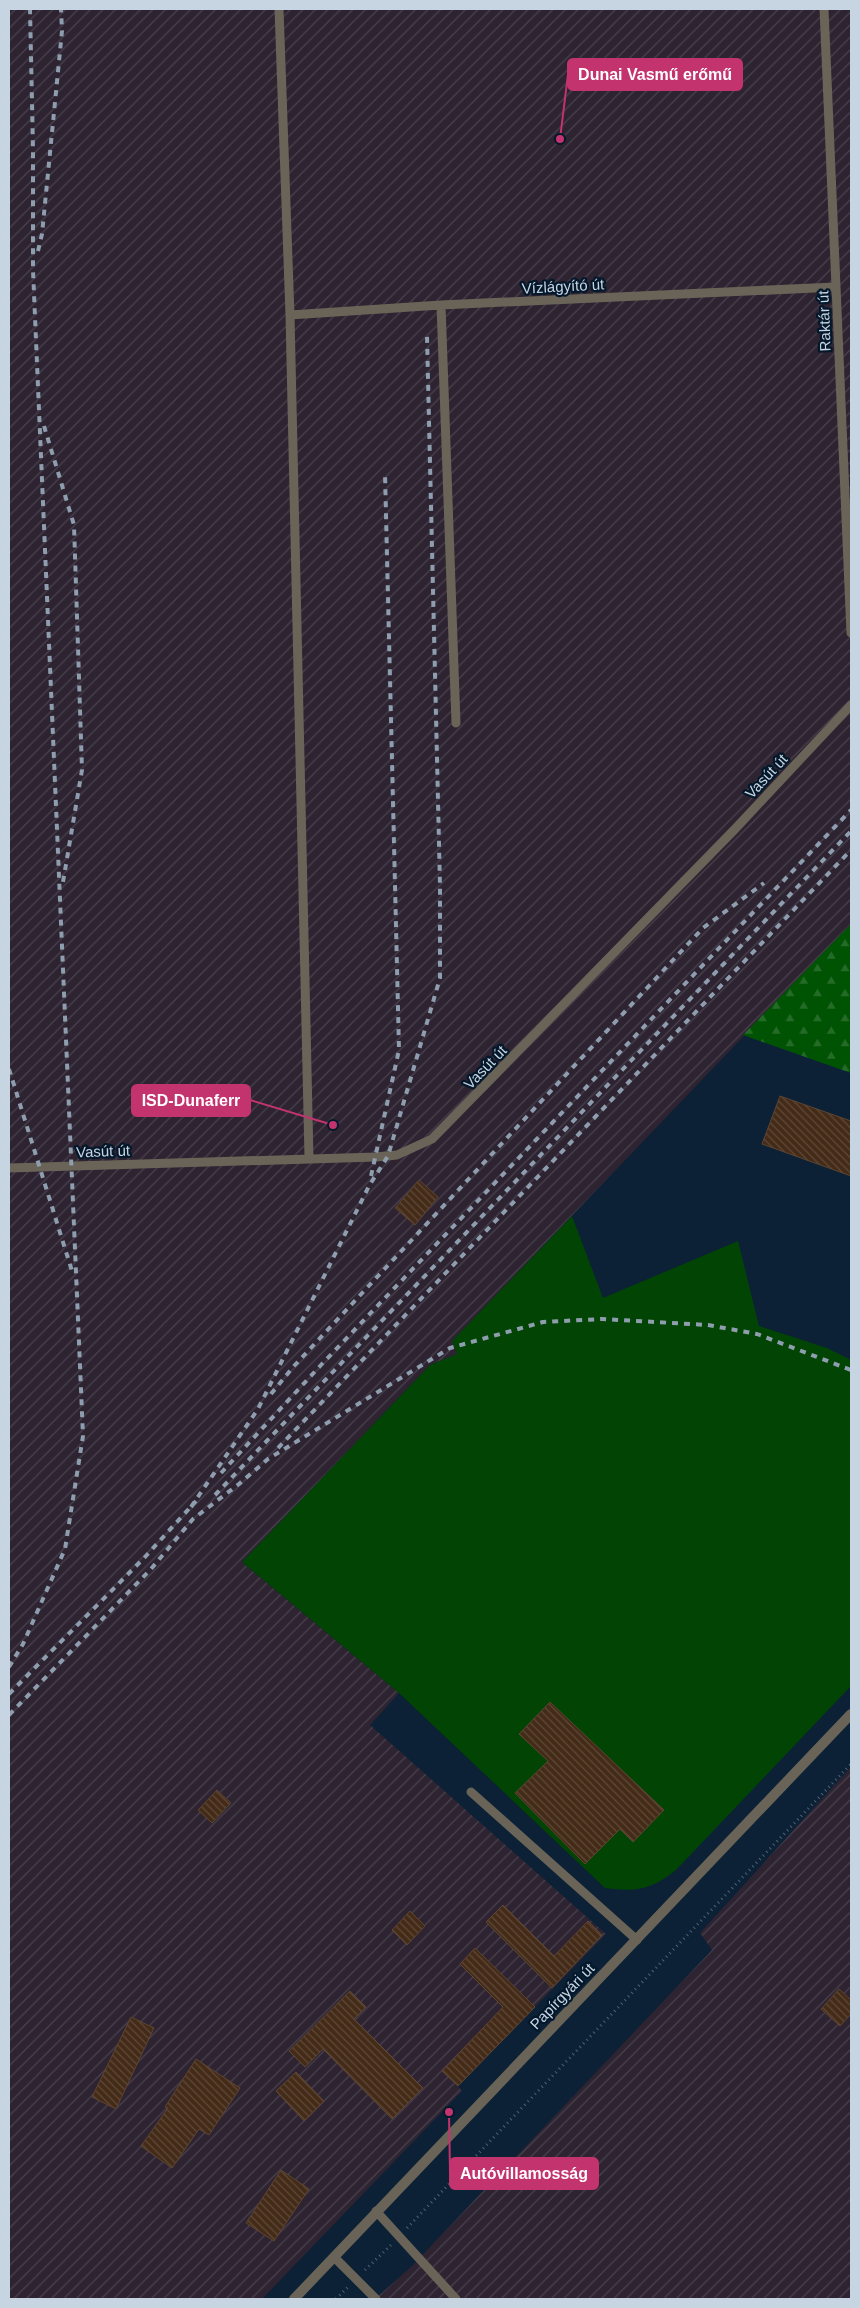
<svg xmlns="http://www.w3.org/2000/svg" width="860" height="2308" font-family="Helvetica,sans-serif">
  <style>
    .industrial { fill: url(#industrial-furrows) }
    .grass { fill: #024404 }
    .forest { fill: url(#forest-firs) }
    .building { fill: url(#building-back-hatch); stroke: #5e4431 }
    .lines { fill: none; stroke-linecap: round; stroke-linejoin: round }
    .path { stroke: #506274; stroke-width: 3; stroke-dasharray: 1 4; stroke-linecap: butt }
    .service { stroke: #696457; stroke-width: 9 }
    .tertiary { stroke: #696457; stroke-width: 10 }
    .rail { stroke: #8f9eae; stroke-width: 4; stroke-dasharray: 6 6; stroke-linecap: butt }
    .labels { text-anchor: middle; dominant-baseline: central; stroke-width: 4.5; stroke-linejoin: round; paint-order: stroke }
    .street-label { font-size: 15px; fill: #c7d4e2; stroke: #04182b }
    .leader { fill: none; stroke: #c3346f; stroke-width: 2 }
    .callout-dot { fill: #c3346f; stroke: #04182b; stroke-width: 2 }
    .callout { fill: #c3346f; stroke: #c3346f; stroke-width: 2 }
    .callout-label { font-size: 16px; text-anchor: middle; font-weight: bold; fill: #fff }
  </style>
  <defs>
    <pattern id="industrial-furrows" width="10" height="10" patternUnits="userSpaceOnUse" patternTransform="scale(1.25)"><rect width="10" height="10" fill="#2d2331"/><path d="M-1 1l2-2M0 10L10 0M9 11l2-2" fill="none" stroke="#4a424f"/></pattern>
    <pattern id="forest-firs" width="22" height="20" patternUnits="userSpaceOnUse" patternTransform="scale(1.25)"><rect width="22" height="20" fill="#005303"/><path d="M5 1l3.5 6h-7zM16 11l3.5 6h-7z" fill="#246b27"/></pattern>
    <pattern id="building-back-hatch" width="6" height="6" patternUnits="userSpaceOnUse" patternTransform="scale(1.25)"><rect width="6" height="6" fill="#442b18"/><path d="M-1 5l2 2M0 0l6 6M5-1l2 2" fill="none" stroke="#5e4939"/></pattern>
  </defs>
  <rect width="100%" height="100%" fill="#0c2135"/>
  <!-- industrial -->
  <path class="industrial" d="M9,9H851V924L453,1340L457,1354L430,1365L242,1562L399,1693L370,1725L606,1934L458,2086L462,2091L262,2299H9Z
    M851,1767V2299H375L412,2266L712,1950L700,1933Z"/>
  <!-- grass -->
  <path class="grass" d="M572,1216L603,1298L738,1241L759,1326L827,1348L851,1360V1686L676,1870C651,1890 637,1892 605,1888L399,1693L242,1562L430,1365L457,1354L452,1341Z"/>
  <!-- forest -->
  <path class="forest" d="M851,924V1073L743,1035Z"/>
  <!-- building -->
  <path class="building" d="M780,1096L851,1121V1176L762,1144Z
    M419,1180L438,1197L415,1225L395,1208Z
    M550,1702L664,1810L633,1842L620,1829L585,1864L515,1793L548,1761L519,1734Z
    M217,1790L231,1803L212,1823L198,1810Z
    M503,1905L554,1956L588,1921L602,1935L552,1988L486,1922Z
    M410,1911L425,1926L407,1945L392,1930Z
    M475,1948L535,2007L458,2086L442,2071L503,2007L460,1964Z
    M839,1989L851,2000V2014L840,2026L821,2009Z
    M350,1991L366,2007L354,2019L423,2088L392,2119L323,2049L305,2067L289,2051Z
    M131,2017L154,2028L116,2109L92,2097Z
    M196,2059L240,2088L209,2135L199,2129L172,2168L141,2146L168,2108L165,2107Z
    M296,2072L324,2101L304,2121L276,2091Z
    M281,2170L309,2189L274,2241L246,2223Z"/>
  <g class="lines">
    <!-- path -->
    <path class="path" d="M407,2228L851,1764
      M365,2270L391,2245
      M336,2299L348,2287"/>
    <!-- service -->
    <path class="service" d="M279,9L290,315L309,1158
      M824,9L851,633
      M441,305L456,723
      M290,315L441,305L836,287
      M9,1168L376,1157L397,1155L432,1139L735,829L851,705
      M471,1792L637,1940
      M376,2211L456,2299
      M334,2257L376,2299"/>
    <!-- tertiary -->
    <path class="tertiary" d="M294,2299L851,1714"/>
    <!-- rail -->
    <path class="rail" d="M38,251L42,234L62,31L61,9
      M44,426L74,525L82,770L63,882
      M9,1069L72,1271
      M371,1176L399,1050L385,473
      M271,1394L294,1366L703,928L764,883
      M278,1448L851,850
      M221,1473L321,1365L851,810
      M215,1495L851,831
      M191,1507L258,1409L369,1186L388,1156L440,978V886L427,336
      M9,1667L23,1644L65,1549L83,1436L33,270V148L30,9
      M9,1694L145,1557L196,1501
      M9,1715L151,1569L193,1519L239,1484L268,1459L450,1348L543,1322L602,1319L708,1325L757,1334L851,1370"/>
  </g>
  <g class="labels">
    <!-- street labels -->
    <g class="street-label">
      <text transform="translate(563 286) rotate(-3)">Vízlágyító út</text>
      <text transform="translate(824 321) rotate(-92)">Raktár út</text>
      <text transform="translate(766 776) rotate(-47)">Vasút út</text>
      <text transform="translate(485 1067) rotate(-46)">Vasút út</text>
      <text transform="translate(103 1151) rotate(-2)">Vasút út</text>
      <text transform="translate(562 1996) rotate(-46)">Papírgyári út</text>
    </g>
  </g>
  <!-- callouts -->
  <path class="leader" d="M560 139L568 74M333 1125L250 1100M449 2112L450 2173"/>
  <g class="callout-dot">
    <circle cx="560" cy="139" r="5"/>
    <circle cx="333" cy="1125" r="5"/>
    <circle cx="449" cy="2112" r="5"/>
  </g>
  <g class="callout">
    <rect x="568" y="59" width="174" height="31" rx="5"/>
    <rect x="132" y="1085" width="118" height="31" rx="5"/>
    <rect x="450" y="2158" width="148" height="31" rx="5"/>
  </g>
  <g class="callout-label">
    <text x="655" y="80">Dunai Vasmű erőmű</text>
    <text x="191" y="1106">ISD-Dunaferr</text>
    <text x="524" y="2179">Autóvillamosság</text>
  </g>
  <!-- border -->
  <rect width="860" height="2308" fill="none" stroke="#c7d4e2" stroke-width="20"/>
</svg>
